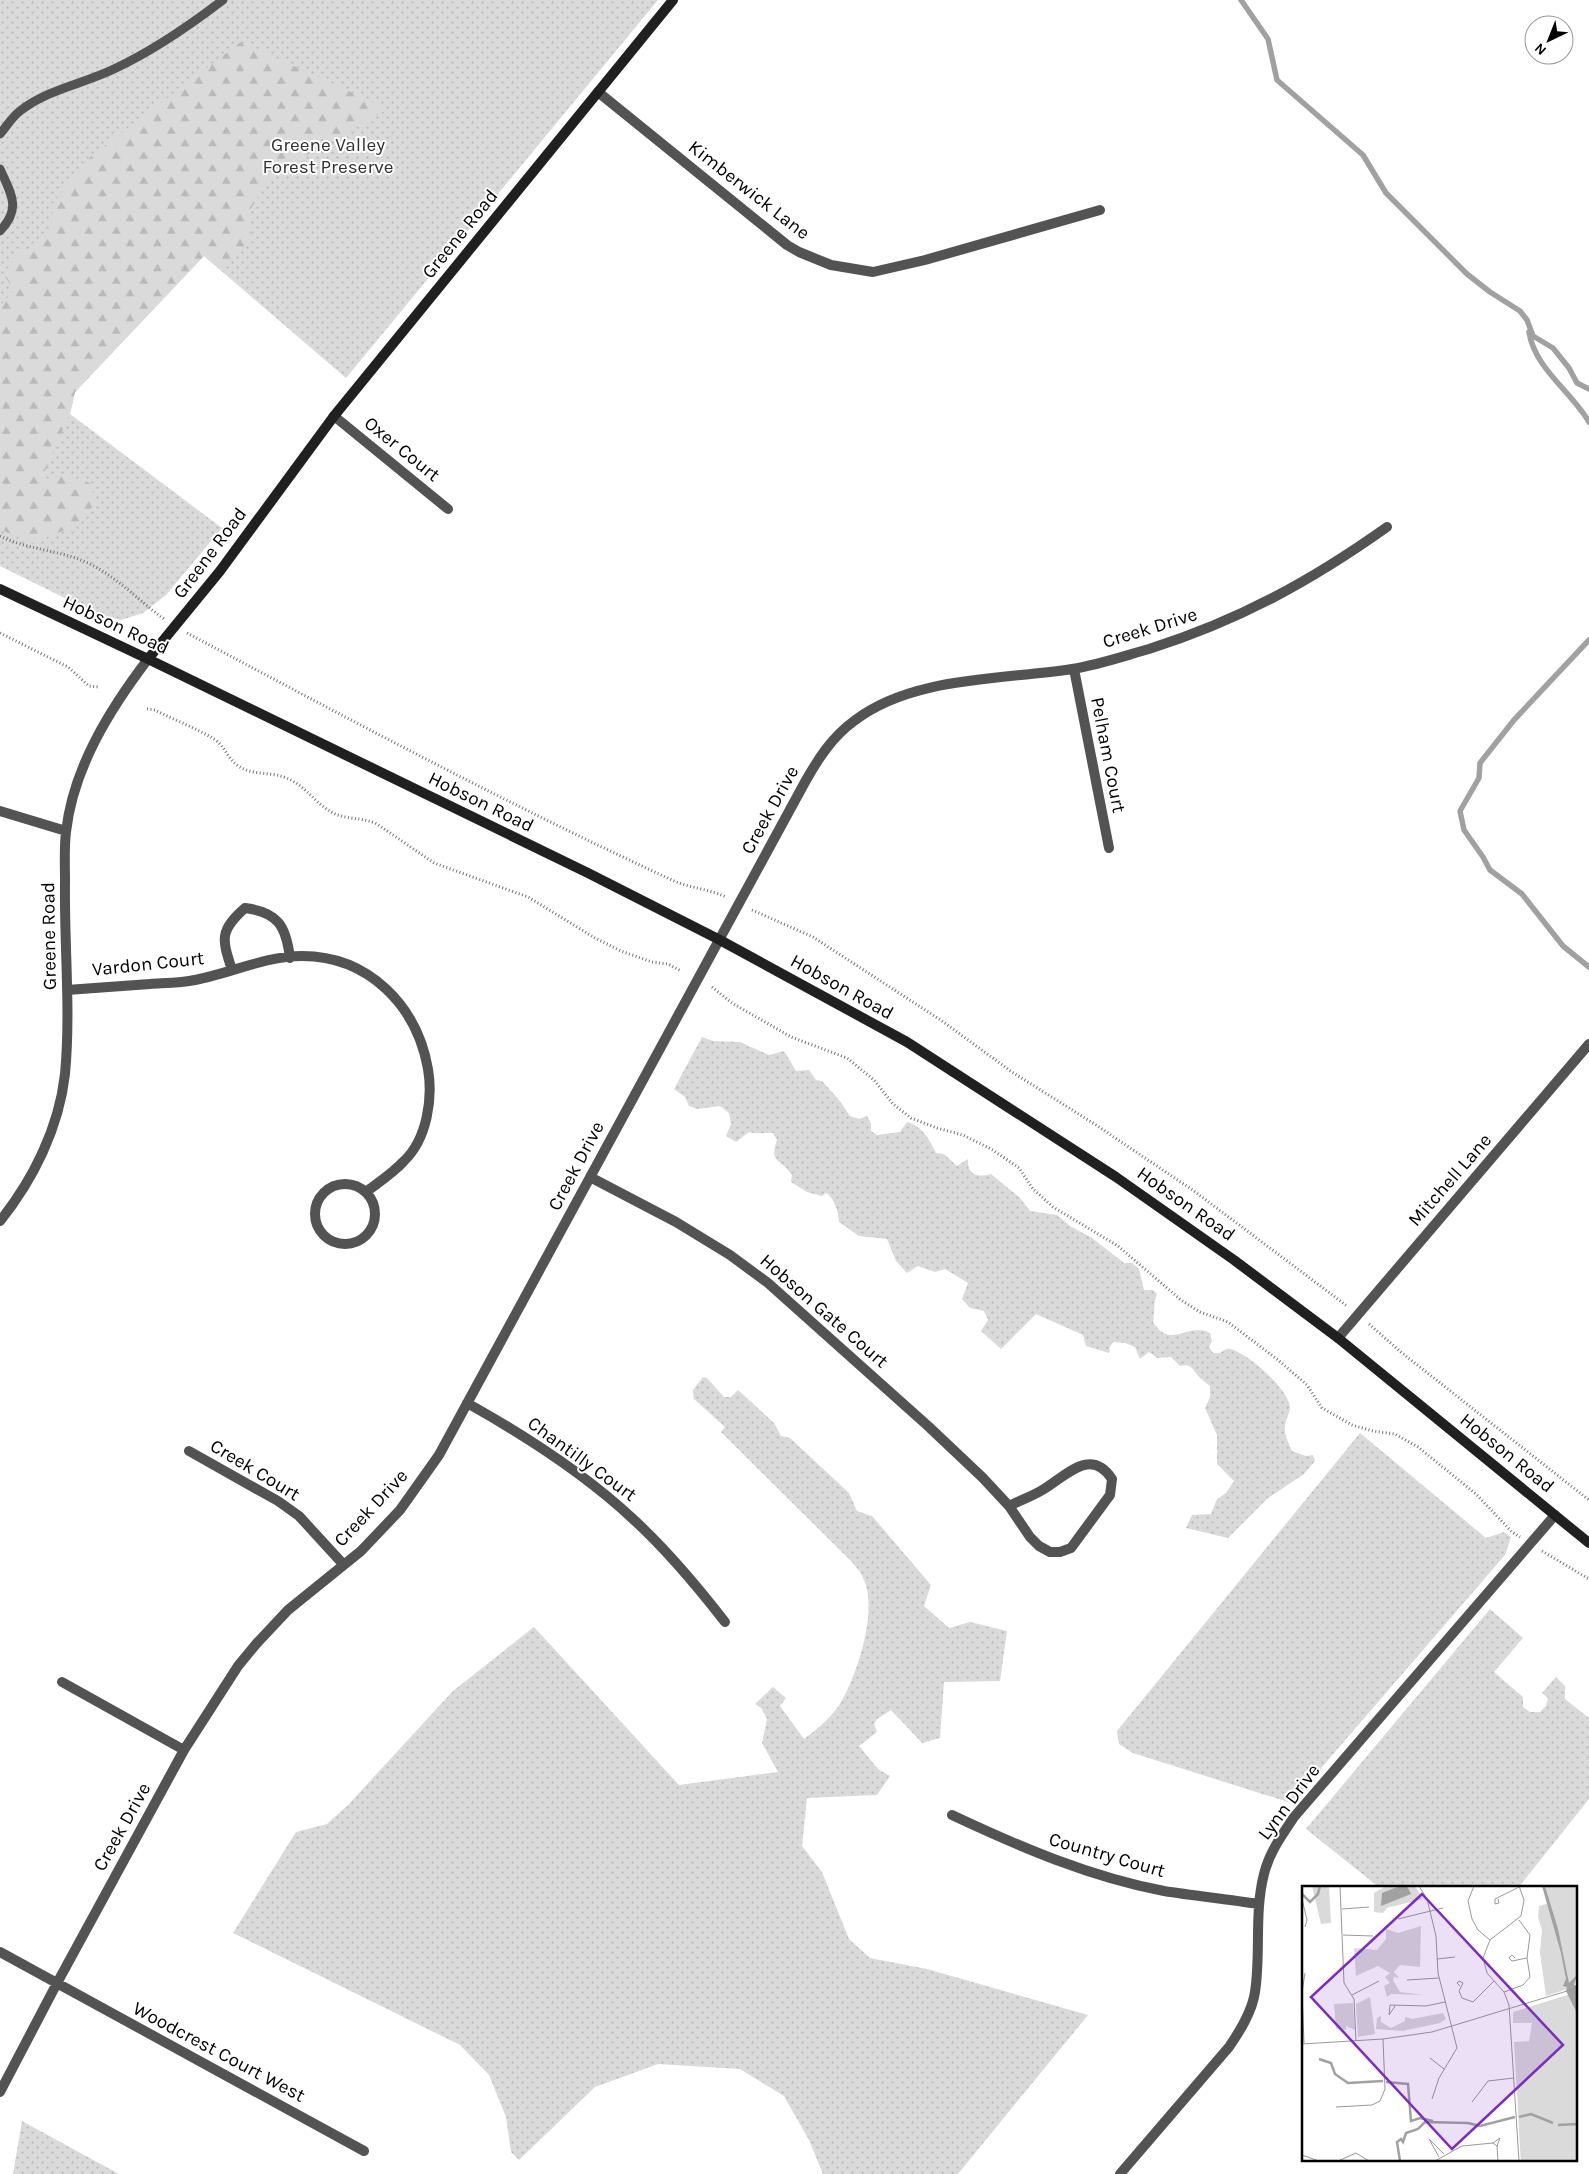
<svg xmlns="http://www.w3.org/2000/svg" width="1589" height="2174" font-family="Karla,sans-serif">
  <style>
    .grass { fill: url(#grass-dots) }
    .forest { fill: url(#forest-firs) }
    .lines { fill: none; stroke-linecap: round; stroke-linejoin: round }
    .stream { stroke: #a1a1a1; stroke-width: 5.5 }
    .path { stroke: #757575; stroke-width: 3; stroke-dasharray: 1 2.5; stroke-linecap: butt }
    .lane { stroke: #535353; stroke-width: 9 }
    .street { stroke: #535353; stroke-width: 10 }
    .secondary { stroke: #202020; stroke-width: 10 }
    .labels { text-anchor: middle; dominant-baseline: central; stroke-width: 4; stroke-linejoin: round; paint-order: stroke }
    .park-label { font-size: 19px; fill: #313131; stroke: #fff }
    .street-label { font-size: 19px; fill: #000; stroke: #fff }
    .inset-river { fill: none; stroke: #a1a1a1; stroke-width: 2.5 }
    .inset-road { fill: none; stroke: #999; stroke-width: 1 }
    .view { fill: #7b2cbf; fill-opacity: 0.15; stroke: #7b2cbf; stroke-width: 2.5 }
    .inset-edge { fill: none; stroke: #000; stroke-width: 2.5 }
  </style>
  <defs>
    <pattern id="grass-dots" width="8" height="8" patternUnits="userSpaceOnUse" patternTransform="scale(1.25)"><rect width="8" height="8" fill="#dadada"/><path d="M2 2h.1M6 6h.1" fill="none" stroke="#b9b9b9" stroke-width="1.8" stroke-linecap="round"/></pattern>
    <pattern id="forest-firs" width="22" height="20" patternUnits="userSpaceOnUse" patternTransform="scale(1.25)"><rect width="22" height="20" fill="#dadada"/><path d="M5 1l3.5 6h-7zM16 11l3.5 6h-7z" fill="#b9b9b9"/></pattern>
  </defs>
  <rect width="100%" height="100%" fill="#fff"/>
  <!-- grass -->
  <path class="grass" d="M0,0H658L346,378L204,256L75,392L70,414L222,528L166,595L143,613L121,620L95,613L0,566Z
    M702,1037L713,1041L740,1042L769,1055L784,1051L796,1071L809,1070L816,1080L822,1081L840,1101L850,1116L859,1119L867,1116L871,1123V1131L877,1135L900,1132L907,1122C922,1126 930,1140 936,1153L944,1154L957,1166L968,1159C967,1175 978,1178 991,1174L1020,1198L1030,1211L1057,1215L1070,1226L1092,1238L1124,1263H1132L1139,1269L1144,1290H1153L1157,1294C1153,1303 1155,1312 1153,1322C1171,1351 1188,1321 1210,1333L1212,1341L1209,1347L1213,1353H1220C1223,1351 1226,1348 1230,1349C1248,1353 1284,1386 1289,1403C1292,1411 1286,1417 1285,1425C1284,1435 1288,1442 1292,1451L1306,1456L1313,1455L1315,1461L1304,1474L1268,1498L1228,1538L1186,1528L1192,1515L1211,1514L1217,1499L1226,1493L1234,1481L1217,1464V1435L1205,1408L1210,1397V1386C1207,1383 1203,1381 1200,1378C1192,1370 1193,1363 1180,1366L1171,1357L1157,1358L1149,1352L1140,1359L1135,1347L1125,1343L1113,1342L1109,1348L1110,1351L1109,1353L1086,1346L1083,1335L1036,1314L1001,1349L981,1331L988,1320L984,1311L970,1308L962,1299L968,1283L945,1269L935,1272L918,1266L907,1273L896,1261L887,1239L859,1236L839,1222C839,1213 834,1197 826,1193L822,1196L807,1192L791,1182L792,1175C780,1158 769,1163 777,1140L773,1133C764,1132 758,1135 749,1132L736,1142L726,1136L731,1124L729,1113L720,1106L697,1109L689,1106L685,1097L674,1089Z
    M703,1377L707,1378L724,1397H731L738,1390L774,1423L781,1436L790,1438L849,1493L857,1511L872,1516L931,1585L924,1606L949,1628L970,1622L1007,1631L1000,1681L944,1682L940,1738L922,1743L891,1710L877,1719L874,1724L877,1732L859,1746L878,1769L890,1776L877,1795L807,1798L802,1846L822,1872L849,1939L870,1958L927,1969L1088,2015L958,2174H823L809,2140L784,2096L740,2069L658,2064L595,2087L519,2160L511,2152L506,2117L489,2075L460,2045L233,1933L296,1832L327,1824L348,1805L453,1691L534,1627L679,1785L778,1772L762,1743L767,1719L761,1708L755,1704L773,1687L786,1698L780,1706L804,1739C816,1730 831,1718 840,1704C857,1676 879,1609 863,1578C861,1572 856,1567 852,1562L721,1432L725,1427L694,1399L693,1390Z
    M1360,1433L1486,1538L1504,1532L1511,1537L1505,1555L1291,1803L1133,1753L1119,1744L1117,1731Z
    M1490,1609L1523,1638L1494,1672L1523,1697V1707L1530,1712H1540L1546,1706L1548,1698L1542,1693L1556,1677L1565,1686V1699L1589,1718V1799L1518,1888H1380L1306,1829Z
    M22,2121L119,2174H13Z"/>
  <!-- forest -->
  <path class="forest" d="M241,42L388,109L272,175L250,210L251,238L223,271L204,256L75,392L70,413L41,480L68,475L90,483L96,503L75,526L32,543L4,531L0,529V306L14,290L4,275L18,252L39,245L51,225L54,202L91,156Z"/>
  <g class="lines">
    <!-- stream -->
    <path class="stream" d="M1241,0L1268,39L1277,80L1363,155L1386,193L1467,274L1490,292L1520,311L1527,320L1533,336L1553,348L1569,368L1577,383L1589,389
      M1529,332C1535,369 1571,391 1589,422
      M1589,640L1514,720L1480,763L1479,778L1460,811L1464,830L1483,857L1490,870L1522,894L1563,946L1589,967"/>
    <!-- path -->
    <path class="path" d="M0,536C28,550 60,550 88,563C117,577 138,600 164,619
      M0,633L68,667L89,686L99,687
      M187,633C347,718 507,804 672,880C689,888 709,889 726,897
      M147,709L155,710C174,720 196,728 214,739C225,746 228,760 240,767C253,775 270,772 284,777C306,785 314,803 333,813C347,820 363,817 377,824L434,863L528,897L595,938L621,951L652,962L668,964L681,971
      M752,910L813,937L942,1021L1012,1072L1096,1125L1194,1191L1347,1306
      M712,987L732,1003L791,1037L847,1058L874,1080L893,1104L911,1118L937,1128L963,1135L993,1150L1019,1168L1033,1189L1053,1207L1118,1246L1181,1300L1200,1312L1228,1322L1278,1360L1307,1385L1322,1408L1352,1425L1373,1431L1395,1434L1418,1447L1476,1494L1512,1532L1520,1537
      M1369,1324L1402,1353L1589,1500
      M1542,1551L1589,1579"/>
    <!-- lane -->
    <path class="lane" d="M0,134C7,126 12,117 20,111C48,89 83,84 114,69C153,51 189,26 223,0
      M0,169C11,194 22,208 0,231"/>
    <!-- street -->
    <path class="street" d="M598,92L787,245L799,252L831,265L873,272L925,260L1100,210
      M334,416L448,509
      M1074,669L1109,848
      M0,811L66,831
      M232,970C222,939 219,931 245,908C278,912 286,926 290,958
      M67,990C95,988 122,986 150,984C165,983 181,983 195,980C231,973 266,956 302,956C369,956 417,1006 428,1069C433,1099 427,1139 404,1161C393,1173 379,1182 366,1192
      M590,1177L676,1222L730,1255L768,1283L928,1426L983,1478L1009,1506L1030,1537L1039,1546L1050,1552H1060L1071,1548L1110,1495L1112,1479C1091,1447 1067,1475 1044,1489C1033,1496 1021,1500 1009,1506
      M315 1214a30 30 0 1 1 60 0a30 30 0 1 1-60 0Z
      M0,1221C33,1180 59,1128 65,1074C71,1010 64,945 65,881C65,865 64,848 66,832C73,768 110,709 148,659
      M1338,1338L1589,1044
      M467,1403C526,1436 584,1473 633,1519C667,1550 697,1586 725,1622
      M189,1451L278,1501L299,1516L343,1564
      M62,1682L184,1750
      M952,1815C1020,1847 1090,1877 1164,1891C1195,1896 1227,1899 1258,1904
      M0,1952L364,2151
      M0,2092L56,1985L184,1750L238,1666L257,1643L288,1610L361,1551L400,1510L439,1455L805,782C818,759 832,737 854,721C912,676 1002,680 1072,669C1098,665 1124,656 1149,649C1238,621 1311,581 1387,527
      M1120,2174L1229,2047C1240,2031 1252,2012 1255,1992C1261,1953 1254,1913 1264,1874C1269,1853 1282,1835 1294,1817L1555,1515"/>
    <!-- secondary -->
    <path class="secondary" d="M0,589L148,659L588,873L718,939L907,1042L1116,1177L1234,1260L1338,1338L1589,1543
      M148,659L220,571L334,416L673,0"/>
  </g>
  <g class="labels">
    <!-- park labels -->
    <g class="park-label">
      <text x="328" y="145">Greene Valley<tspan x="328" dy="22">Forest Preserve</tspan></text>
    </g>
    <!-- street labels -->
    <g class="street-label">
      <text transform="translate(749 190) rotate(38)">Kimberwick Lane</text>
      <text transform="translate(460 234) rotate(-51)">Greene Road</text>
      <text transform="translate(402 449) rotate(39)">Oxer Court</text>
      <text transform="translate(210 553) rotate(-53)">Greene Road</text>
      <text transform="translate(116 625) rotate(25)">Hobson Road</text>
      <text transform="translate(1150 628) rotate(-17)">Creek Drive</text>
      <text transform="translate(1108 755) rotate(79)">Pelham Court</text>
      <text transform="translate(481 802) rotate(26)">Hobson Road</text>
      <text transform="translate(770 810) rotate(-61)">Creek Drive</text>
      <text transform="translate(49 936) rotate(-91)">Greene Road</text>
      <text transform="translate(148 964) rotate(-6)">Vardon Court</text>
      <text transform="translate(842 987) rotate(29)">Hobson Road</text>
      <text transform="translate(576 1166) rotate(-62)">Creek Drive</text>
      <text transform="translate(1450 1180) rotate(-49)">Mitchell Lane</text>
      <text transform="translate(1186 1204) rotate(35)">Hobson Road</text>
      <text transform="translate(824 1311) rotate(41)">Hobson Gate Court</text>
      <text transform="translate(1507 1453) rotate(39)">Hobson Road</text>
      <text transform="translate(582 1459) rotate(36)">Chantilly Court</text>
      <text transform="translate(255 1470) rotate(31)">Creek Court</text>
      <text transform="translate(371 1508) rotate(-47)">Creek Drive</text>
      <text transform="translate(1289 1802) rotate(-53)">Lynn Drive</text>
      <text transform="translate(122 1827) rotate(-61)">Creek Drive</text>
      <text transform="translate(1107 1855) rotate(16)">Country Court</text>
      <text transform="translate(219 2052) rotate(28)">Woodcrest Court West</text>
    </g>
  </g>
  <!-- overview -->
  <g transform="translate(1302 1886)">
    <rect width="275" height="275" fill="#fff"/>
    <path d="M84,0H113L121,13L85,22L81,27L72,26V7ZM243,0H275V89L269,96L275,100L244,110L238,67L240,44L236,31L237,20L248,17ZM119,40L118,81L98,79L92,86L97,92L92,91L91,94L98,106L122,109L89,108L85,111L82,100L88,97L83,91L88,87L76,80L54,90L52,62L75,64L84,53V43L96,47ZM275,106V275H219L212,156L230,155V137H211V126ZM68,111L73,148L56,151L54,118ZM51,117L53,144L44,140V144L34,143L32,118ZM141,127L144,133L138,137L100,145L74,143L75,132L79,130V136L89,142L103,135V131L110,133Z" fill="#dadada"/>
    <path d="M10,0H27L29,37L19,38ZM245,117L264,134L255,146L252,139L243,137L239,132L244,155L241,172L226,177L230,165L227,155L230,137L227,129L223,132L221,128L223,124ZM275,149V175L271,179L269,154ZM222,210L232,220L249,219L275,233V263L267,266L264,244L255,245L251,238L233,241L217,236L216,219L220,218ZM217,241L228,249L221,252L222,268L249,264L233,275H219Z" fill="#dadada"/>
    <path d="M98,0H105L109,8L79,20L80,7ZM240,0H243L256,43L267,97L275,89L272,99L275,100V127L264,105L265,101L261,100L264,93L259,67Z" fill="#a1a1a1"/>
    <path class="inset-river" d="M0,8L8,16L16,8L18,0M17,173L29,177L33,188L46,197L81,195M84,196L106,198L109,235L118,232L131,235M217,231L229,228L251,237M256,239L275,238M98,275L95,256L99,253L101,256L104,247L116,243L123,236L166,237L178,240L213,231"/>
    <path class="inset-road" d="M38,0L42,97L52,113L54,155M117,0L125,13L134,50L136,87L155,162L137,192L130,213M172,0L166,15L170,33L176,44L188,54M217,0L222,14L219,30L188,54L181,72L185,87L202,106L207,119L217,275M0,13L5,34L3,41M196,13L197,17L193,18V13L217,1M40,23L67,21M96,33L141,22M41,49L71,50M213,72L210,69L207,72L210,75L225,72M135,73L153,71M105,94L137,92M158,100L155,97L157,95L161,97L157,105L160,112L171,116L192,95M202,106L221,99L228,91L225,72L228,49L217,34M50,109L77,95M93,120L87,129L88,119L124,120L143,116M2,157L0,106L3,87M0,158L81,153L130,146L275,102M128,172L142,183M170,216L186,195L212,192M34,221L70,219L78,215L83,203L81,153M191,257L198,252L195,260M195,260L196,275M0,269L17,275M137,271L127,253L142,268M36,275L54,267L67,275M133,275L160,260L191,257L195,260"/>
    <path class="view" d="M120,8L261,159L150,263L9,111Z"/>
    <rect width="275" height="275" class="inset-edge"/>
  </g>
  <!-- north arrow -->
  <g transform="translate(1549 40) rotate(223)"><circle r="24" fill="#ffffff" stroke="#999999"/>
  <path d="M0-4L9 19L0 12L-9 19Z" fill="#000000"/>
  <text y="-8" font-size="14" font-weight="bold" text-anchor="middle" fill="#000000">N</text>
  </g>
</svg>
